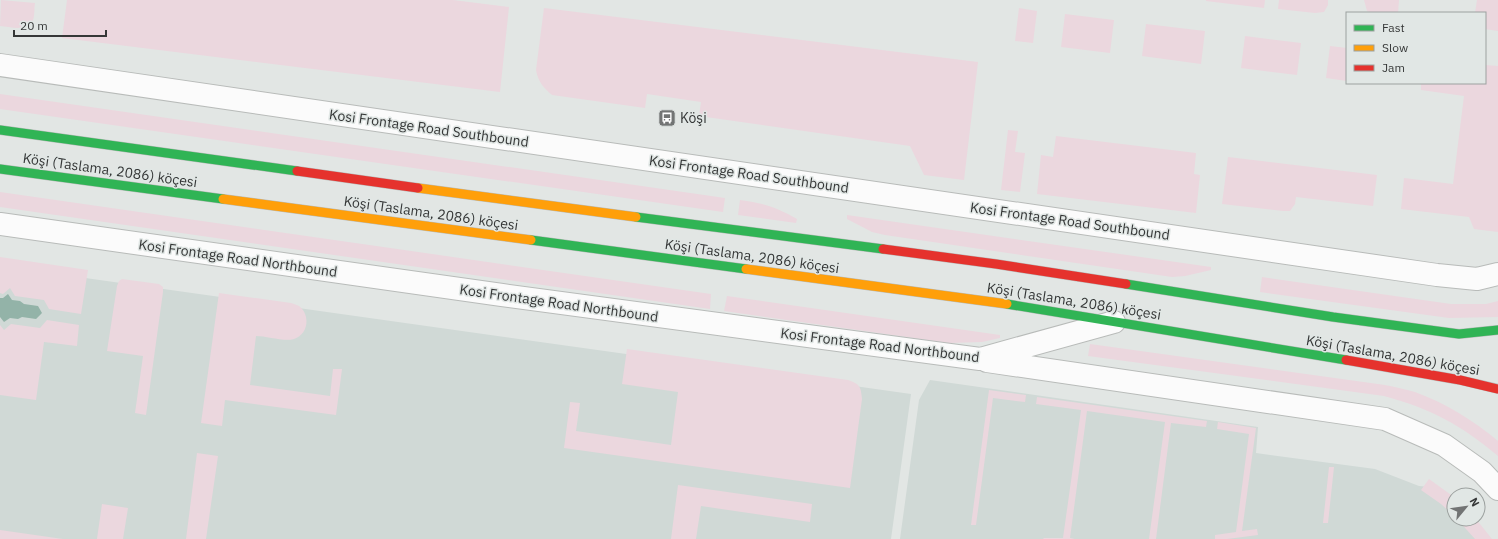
<svg xmlns="http://www.w3.org/2000/svg" width="1498" height="539" font-family="'IBM Plex Sans',sans-serif">
  <style>
    .built { fill: #d0d9d6 }
    .green { fill: #ebd7de }
    .water { fill: #93b3a8 }
    .lines { fill: none; stroke-linecap: round; stroke-linejoin: round }
    .street-casing { stroke: #b8bbb9; stroke-width: 24 }
    .fast-casing { stroke: #b8bbb9; stroke-width: 10 }
    .slow-casing { stroke: #b8bbb9; stroke-width: 10 }
    .jam-casing { stroke: #b8bbb9; stroke-width: 10 }
    .street { stroke: #fbfbfb; stroke-width: 22 }
    .fast { stroke: #30b455; stroke-width: 9 }
    .slow { stroke: #ff9f0a; stroke-width: 9 }
    .jam { stroke: #e5322d; stroke-width: 9 }
    .labels { text-anchor: middle; dominant-baseline: central; stroke-width: 3; stroke-linejoin: round; paint-order: stroke }
    .poi-label { font-size: 14px; fill: #353737; stroke: #e1e7e5; text-anchor: start }
    .street-label { font-size: 14px; fill: #353737; stroke: #e1e7e5 }
  </style>
  <rect width="100%" height="100%" fill="#e2e6e4"/>
  <!-- built -->
  <path class="built" d="M0,266L911,394L891,539H0Z
    M930,380L1258,427L1256,453L1375,469L1419,486L1430,487L1454,507V519H1466L1485,539H900L919,400Z"/>
  <!-- green -->
  <path class="green" d="M1,0L35,3C34,8 35,15 33,20C27,32 11,27 0,26Z
    M67,0H453L509,7L500,92L62,38Z
    M1206,0H1265L1264,8L1206,1Z
    M1279,0H1328V5L1324,12L1315,13L1278,9Z
    M1364,0H1399L1398,13H1372L1367,11Z
    M1477,0H1498V31L1485,29V13H1475Z
    M544,8L978,62L964,180L924,175L910,146L699,116L701,102L647,94L645,108L552,95C544,88 538,82 536,70Z
    M1019,8L1037,11L1033,43L1015,41Z
    M1065,14L1114,20L1110,53L1061,47Z
    M1146,24L1205,31L1201,64L1142,56Z
    M1245,36L1301,43L1297,75L1241,68Z
    M1330,46L1347,48V81L1326,78Z
    M1485,65L1498,66V232L1474,229L1469,217L1401,209L1404,178L1453,184L1464,96L1421,90V83H1485Z
    M0,94L725,198L723,212L0,109Z
    M1008,130L1018,131L1015,152L1025,153L1020,192L1001,190Z
    M1056,136L1196,153L1194,174L1200,175L1196,213L1037,194L1041,155L1053,157Z
    M1228,157L1377,175L1373,206L1296,197L1295,204L1290,211H1283L1222,204Z
    M0,192L711,294L710,309L0,207Z
    M740,200C763,203 776,207 797,219L796,223L738,215Z
    M847,215L1211,267V270L1185,276L1172,277L885,235L872,232L847,219Z
    M0,257L88,270L81,314L49,309L44,300L15,296L10,288L3,294L0,293Z
    M1262,277L1451,304H1486L1498,301V317L1449,318L1260,292Z
    M122,279L159,284L163,287V292L146,415L135,413L143,356L107,351L117,286L119,281Z
    M219,293L291,303C294,304 297,305 299,306C311,315 308,335 294,339C284,342 267,336 256,336L250,385L330,396L333,369H342L336,415L225,400L222,426L201,423Z
    M727,296L1000,335V338L982,342L949,343L724,311Z
    M47,320L79,325L77,346L44,342L36,400L0,395V325L4,330L11,324L40,328Z
    M1090,344L1385,385C1395,387 1405,389 1415,392C1445,403 1473,420 1498,441V456C1460,424 1431,409 1384,396L1088,356Z
    M627,349L848,380C860,384 861,387 862,399L850,488L564,448L570,402L580,403L576,431L671,445L678,392L622,384Z
    M989,390L1026,395L1025,402L993,398L976,525H971Z
    M1037,397L1207,421L1206,427L1171,423L1156,539H1149L1165,422L1087,411L1070,538L1075,539H1043L1044,538H1063L1081,410L1036,404Z
    M1218,422L1256,428L1242,531L1257,529L1258,535L1227,539H1215V535L1236,532L1249,434L1217,429Z
    M197,453L218,456L206,539H186Z
    M1329,467H1334L1328,523H1323Z
    M1429,479L1454,497V516L1441,504L1421,490Z
    M678,485L812,504L810,522L701,506L696,539H671Z
    M102,504L128,508L123,539H97Z
    M1457,519H1476L1492,539H1475Z
    M0,530L63,539H0Z"/>
  <!-- water -->
  <path class="water" d="M8,294L12,300L20,301L24,304L38,306L42,313L36,319L22,317L18,319L10,318L4,322L0,317V298H3Z"/>
  <g class="lines">
    <defs>
      <path id="street" d="M0,65L1437,275L1477,279L1498,274
        M0,224L502,295L980,359L1114,322
        M987,361L1385,419L1444,445L1482,472L1498,489"/>
      <path id="fast" d="M0,130L297,171
        M0,169L223,199
        M636,217L883,249
        M531,240L746,269
        M1126,284L1333,317L1459,334L1498,330
        M1007,304L1346,360"/>
      <path id="slow" d="M418,188L636,217
        M223,199L531,240
        M746,269L1007,304"/>
      <path id="jam" d="M297,171L418,188
        M883,249L996,264L1126,284
        M1346,360L1460,380L1498,389"/>
    </defs>
    <!-- street casing -->
    <use href="#street" class="street-casing"/>
    <!-- fast casing -->
    <use href="#fast" class="fast-casing"/>
    <!-- slow casing -->
    <use href="#slow" class="slow-casing"/>
    <!-- jam casing -->
    <use href="#jam" class="jam-casing"/>
    <!-- street -->
    <use href="#street" class="street"/>
    <!-- fast -->
    <use href="#fast" class="fast"/>
    <!-- slow -->
    <use href="#slow" class="slow"/>
    <!-- jam -->
    <use href="#jam" class="jam"/>
  </g>
  <!-- icons -->
  <defs>
    <symbol id="bus-square" viewBox="-11 -11 22 22"><rect x="-9" y="-9" width="18" height="18" rx="4" fill="#727474" stroke="#e1e7e5"/><path d="M-5-6H5V4H4V6H2V4H-2V6H-4V4H-5ZM-3.5-4V0h7V-4ZM-3.5 1.2v1.5H-2V1.2ZM2 1.2v1.5H3.5V1.2Z" fill="#fff"/></symbol>
  </defs>
  <g fill-rule="evenodd">
    <use href="#bus-square" x="657" y="108" width="20" height="20"/>
  </g>
  <g class="labels">
    <!-- poi labels -->
    <g class="poi-label">
      <text x="680" y="118">Köşi</text>
    </g>
    <!-- street labels -->
    <g class="street-label">
      <text transform="translate(429 128) rotate(8)">Kosi Frontage Road Southbound</text>
      <text transform="translate(110 170) rotate(8)">Köşi (Taslama, 2086) köçesi</text>
      <text transform="translate(749 174) rotate(8)">Kosi Frontage Road Southbound</text>
      <text transform="translate(431 213) rotate(8)">Köşi (Taslama, 2086) köçesi</text>
      <text transform="translate(1070 221) rotate(8)">Kosi Frontage Road Southbound</text>
      <text transform="translate(752 256) rotate(8)">Köşi (Taslama, 2086) köçesi</text>
      <text transform="translate(238 258) rotate(8)">Kosi Frontage Road Northbound</text>
      <text transform="translate(1074 301) rotate(9)">Köşi (Taslama, 2086) köçesi</text>
      <text transform="translate(559 303) rotate(8)">Kosi Frontage Road Northbound</text>
      <text transform="translate(880 345) rotate(7)">Kosi Frontage Road Northbound</text>
      <text transform="translate(1393 355) rotate(10)">Köşi (Taslama, 2086) köçesi</text>
    </g>
  </g>
  <!-- legend -->
  <rect x="1346" y="12" width="140" height="72" fill="#e1e7e5" stroke="#9ca19f"/>
  <rect x="1354" y="25" width="20" height="6" fill="#30b455" stroke="#9ca19f"/>
  <text x="1382" y="32" font-size="12" fill="#353737">Fast</text>
  <rect x="1354" y="45" width="20" height="6" fill="#ff9f0a" stroke="#9ca19f"/>
  <text x="1382" y="52" font-size="12" fill="#353737">Slow</text>
  <rect x="1354" y="65" width="20" height="6" fill="#e5322d" stroke="#9ca19f"/>
  <text x="1382" y="72" font-size="12" fill="#353737">Jam</text>
  <!-- north arrow -->
  <g transform="translate(1466 507) rotate(61)"><circle r="19" fill="#e1e7e5" stroke="#9ca19f"/>
  <path d="M0-3L7 15L0 10L-7 15Z" fill="#727474"/>
  <text y="-6" font-size="11" font-weight="bold" text-anchor="middle" fill="#353737">N</text>
  </g>
  <!-- scale -->
  <path d="M14 30v6h92v-6" fill="none" stroke="#353737" stroke-width="2"/>
  <text x="20" y="30" font-size="12" fill="#353737" stroke="#e1e7e5" stroke-width="3" paint-order="stroke">20 m</text>
</svg>
